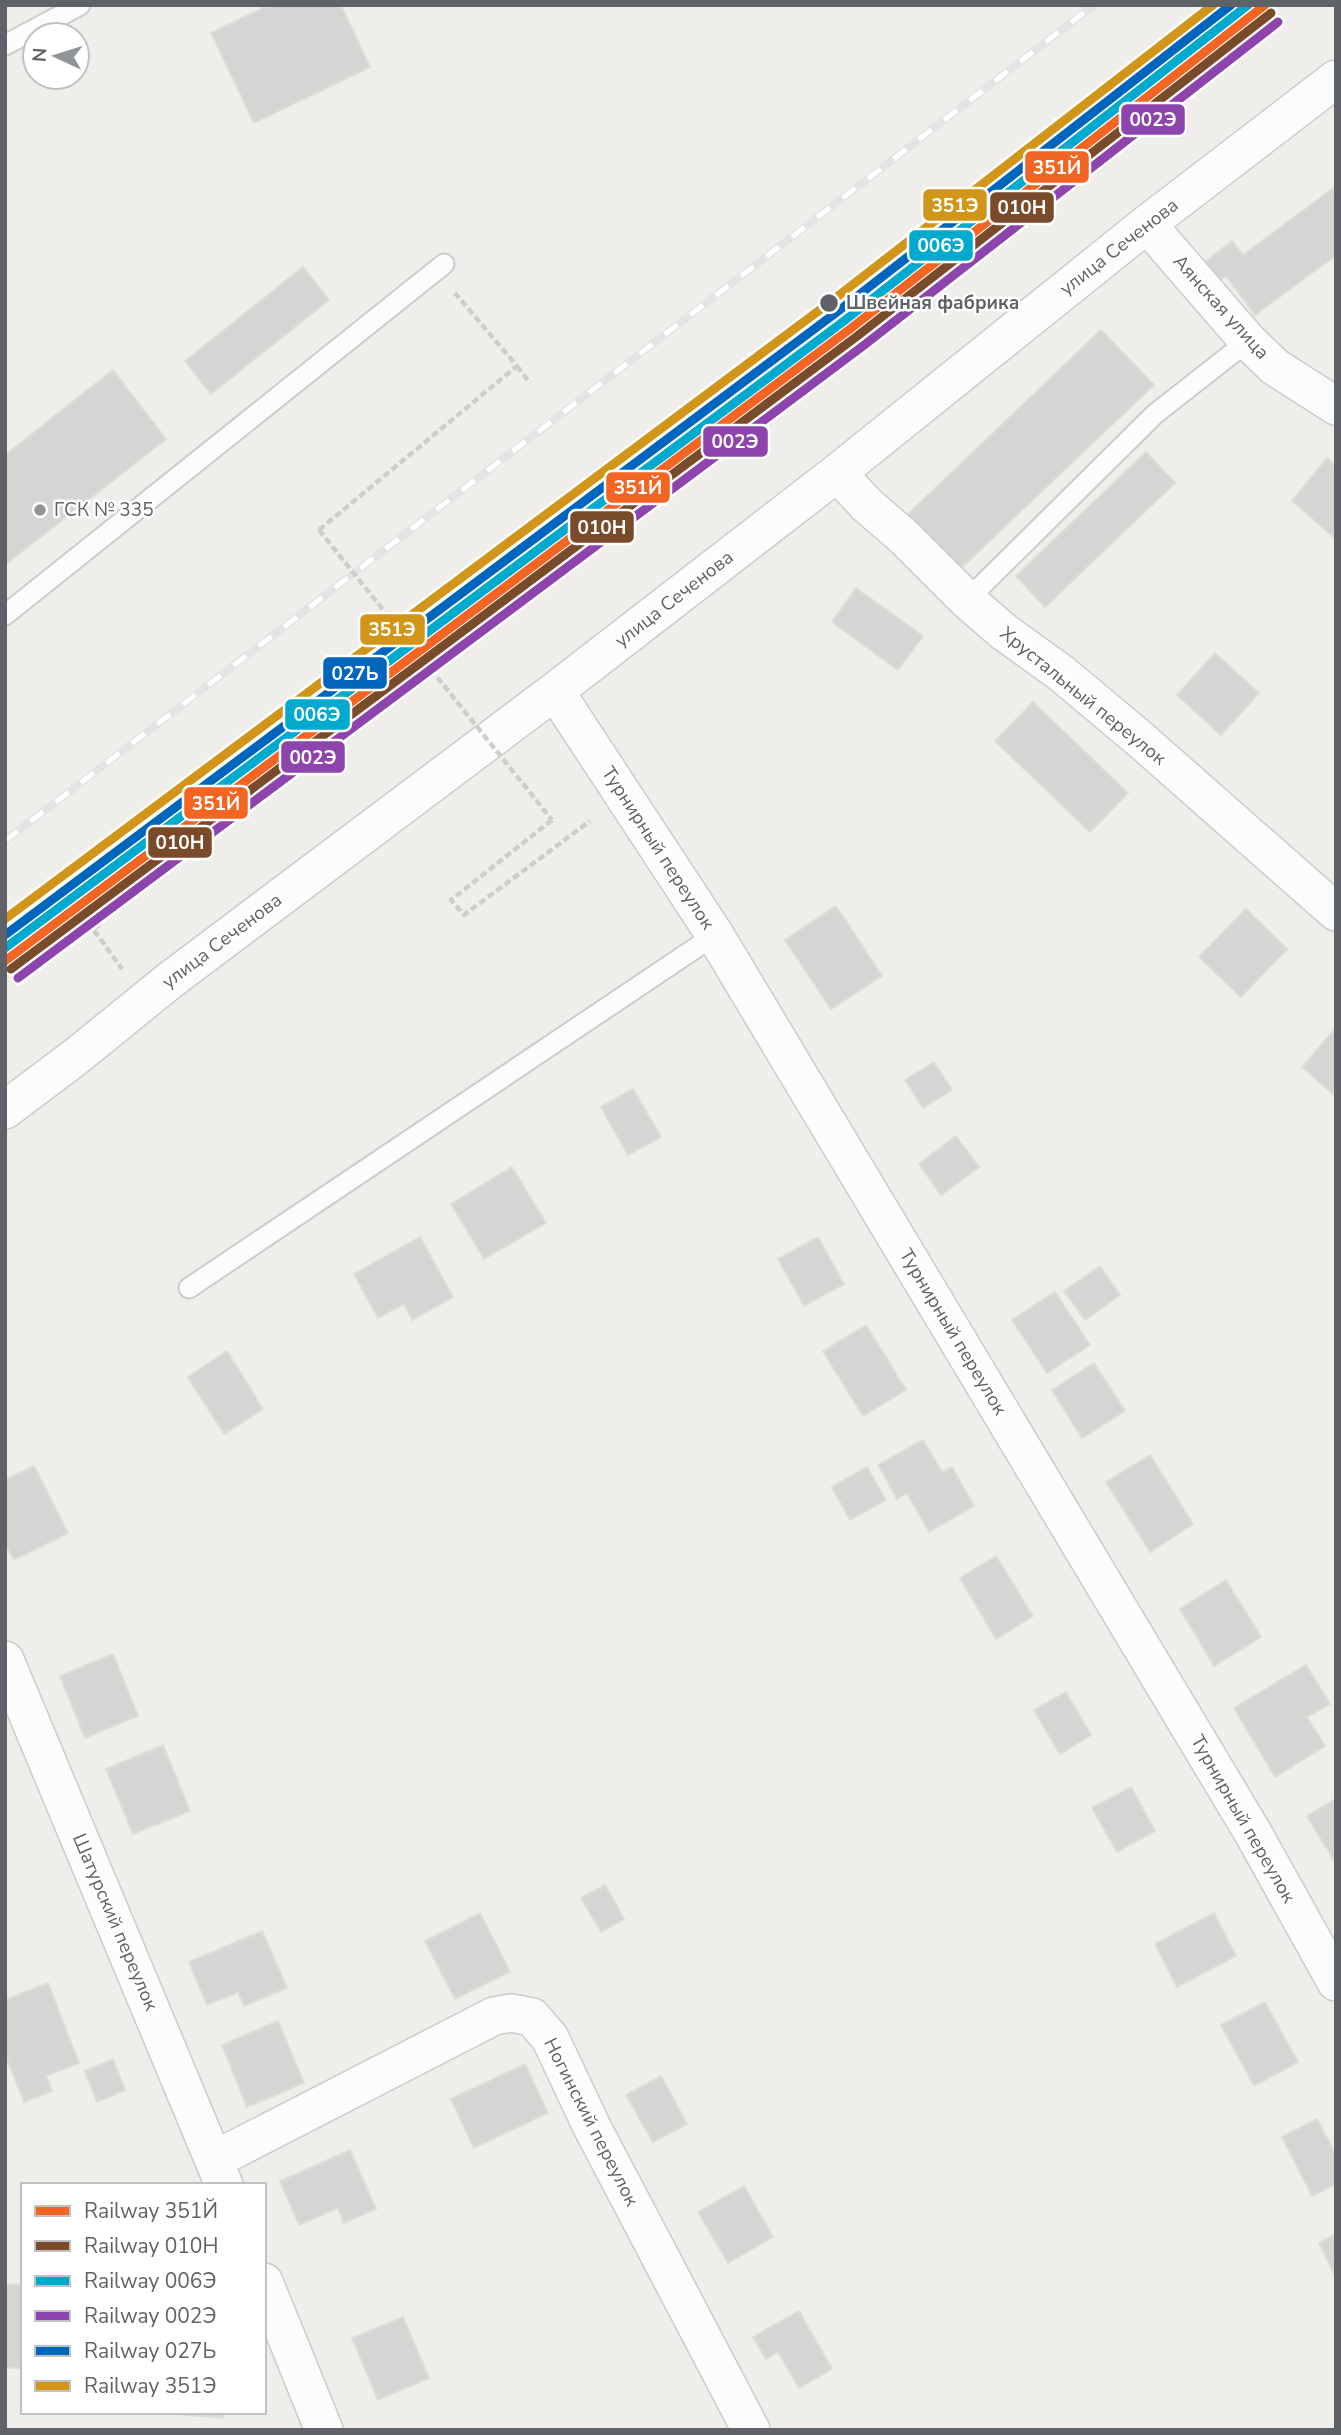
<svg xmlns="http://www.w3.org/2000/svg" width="1341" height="2435" font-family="'Nunito Sans',sans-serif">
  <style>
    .building { fill: #d6d5d3; stroke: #deddd9; stroke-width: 2 }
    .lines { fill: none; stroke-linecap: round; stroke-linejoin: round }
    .lane-casing { stroke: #cbcccc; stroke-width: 23 }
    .street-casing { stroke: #cbcccc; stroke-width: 40 }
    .path { stroke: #cacfcc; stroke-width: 4.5; stroke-dasharray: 7 3.5; stroke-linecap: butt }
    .lane { stroke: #fdfcfc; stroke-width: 19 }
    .street { stroke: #fdfcfc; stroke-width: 37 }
    .rail-casing { stroke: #e4e4e4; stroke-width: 8 }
    .rail { stroke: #fff; stroke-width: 5; stroke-dasharray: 16; stroke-linecap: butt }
    .path-bridge { stroke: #cacfcc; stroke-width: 4.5; stroke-dasharray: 7 3.5; stroke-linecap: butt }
    .rail-1-casing { stroke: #fff; stroke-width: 14 }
    .rail-2-casing { stroke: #fff; stroke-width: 14 }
    .rail-3-casing { stroke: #fff; stroke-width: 14 }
    .rail-4-casing { stroke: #fff; stroke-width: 14 }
    .rail-5-casing { stroke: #fff; stroke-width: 14 }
    .rail-6-casing { stroke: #fff; stroke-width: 14 }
    .rail-1 { stroke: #f26522; stroke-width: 9 }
    .rail-2 { stroke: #7a4b2a; stroke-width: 9 }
    .rail-3 { stroke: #00a9ce; stroke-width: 9 }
    .rail-4 { stroke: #8e44ad; stroke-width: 9 }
    .rail-5 { stroke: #0065bd; stroke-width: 9 }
    .rail-6 { stroke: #d1951a; stroke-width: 9 }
    .stop-dot { fill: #5f6368; stroke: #fff; stroke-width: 2.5 }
    .poi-dot { fill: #919496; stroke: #fff; stroke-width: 2.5 }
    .labels { text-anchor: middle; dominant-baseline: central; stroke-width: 5; stroke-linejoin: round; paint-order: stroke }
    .street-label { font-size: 19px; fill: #5f6368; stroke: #fff }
    .stop-label { font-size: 19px; font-weight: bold; fill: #5f6368; stroke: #fff; text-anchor: start }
    .poi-label { font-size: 19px; fill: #5f6368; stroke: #fff; text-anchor: start }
    .line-badge { stroke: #fff; stroke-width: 2.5 }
    .badge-label { font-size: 19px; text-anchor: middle; font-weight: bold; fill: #fff }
  </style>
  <rect width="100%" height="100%" fill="#efeeea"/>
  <!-- building -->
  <path class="building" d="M269,5H341L370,67L254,123L211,33Z
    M1336,186V255L1255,315L1226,276L1215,284L1201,265L1232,241L1243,255Z
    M303,267L329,300L211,394L185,361Z
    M1101,330L1154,385L959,570L907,515Z
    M113,370L166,439L5,565V455Z
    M1146,452L1175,483L1045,607L1016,576Z
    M1327,458L1336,466V539L1292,501Z
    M856,588L923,636L898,670L832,622Z
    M1215,653L1259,693L1221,735L1177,695Z
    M1033,702L1128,793L1090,832L995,741Z
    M836,906L882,976L831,1009L785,940Z
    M1246,909L1287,949L1241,997L1199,957Z
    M1336,1028V1093L1334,1095L1302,1067Z
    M934,1062L952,1090L923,1108L905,1080Z
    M633,1089L661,1137L628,1155L601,1107Z
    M956,1136L979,1167L941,1195L919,1164Z
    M512,1167L546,1223L484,1259L451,1204Z
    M420,1237L453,1297L412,1320L404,1304L378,1318L354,1274Z
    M818,1237L844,1284L804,1306L778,1259Z
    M1100,1266L1120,1295L1085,1320L1064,1291Z
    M1055,1292L1090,1345L1047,1373L1012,1320Z
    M866,1325L906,1390L863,1416L823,1351Z
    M227,1351L263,1409L224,1434L188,1377Z
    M1094,1363L1125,1411L1082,1438L1052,1390Z
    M923,1440L942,1472L952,1467L974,1506L929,1532L907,1493L897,1499L878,1465Z
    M1150,1455L1193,1524L1150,1552L1106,1482Z
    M34,1466L68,1533L14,1560L5,1544V1480Z
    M867,1467L886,1500L850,1520L832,1487Z
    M996,1556L1033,1616L996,1639L960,1578Z
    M1226,1580L1261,1637L1214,1666L1180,1609Z
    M113,1654L138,1716L85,1738L60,1676Z
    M1306,1665L1330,1704L1307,1717L1325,1746L1275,1777L1234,1708Z
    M1066,1692L1091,1735L1060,1754L1034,1710Z
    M163,1745L190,1811L133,1834L106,1769Z
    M1131,1787L1155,1831L1117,1852L1092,1808Z
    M1336,1799V1864L1307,1816Z
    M605,1885L624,1919L601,1932L581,1898Z
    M480,1913L510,1972L455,1999L425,1941Z
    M1214,1913L1236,1956L1177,1987L1155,1944Z
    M262,1931L287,1988L244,2006L238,1992L207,2005L189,1962Z
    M48,1983L79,2063L46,2076L52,2091L24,2102L5,2054V2000Z
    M1265,2002L1298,2062L1254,2086L1221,2025Z
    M278,2021L304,2083L247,2107L222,2045Z
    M113,2059L125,2090L97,2102L85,2071Z
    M525,2064L548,2113L474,2148L451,2099Z
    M661,2076L687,2124L653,2142L626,2095Z
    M1317,2119L1336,2155V2184L1312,2196L1282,2137Z
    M350,2150L376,2209L344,2223L338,2208L299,2225L280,2181Z
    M744,2186L773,2237L728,2263L698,2212Z
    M1336,2234V2273L1334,2274L1319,2243Z
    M5,2284L23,2285V2369L5,2367Z
    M799,2311L832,2369L799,2388L778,2352L766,2359L753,2337Z
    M403,2317L429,2378L378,2400L352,2338Z
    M151,2412H223V2418Z"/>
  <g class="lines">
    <defs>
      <path id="lane" d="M5,45L80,5
        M967,600L1155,414L1248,341
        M5,615L444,264
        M189,1288L715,935"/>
      <path id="street" d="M1147,224L1248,341L1275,367L1336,406
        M837,473L867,505L905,538L967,600L1004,632L1061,673L1141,740L1336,912
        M555,691L715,935L1253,1833L1336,1982
        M5,1110L78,1055L169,981L555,691L837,473L1147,224L1336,79
        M5,1660L224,2185
        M214,2160L494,2016L511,2013L532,2017L550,2038L592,2127L751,2430
        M264,2282L324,2430"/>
    </defs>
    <!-- lane casing -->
    <use href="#lane" class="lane-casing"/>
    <!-- street casing -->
    <use href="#street" class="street-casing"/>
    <!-- path -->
    <path class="path" d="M517,366L530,383
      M319,530L517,366L455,293
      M552,820L451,900L464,915L590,821
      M100,924L93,929L122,969"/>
    <!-- lane -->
    <use href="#lane" class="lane"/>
    <!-- street -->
    <use href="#street" class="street"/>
    <defs>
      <path id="rail" d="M5,841L1094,5"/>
    </defs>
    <!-- rail casing -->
    <use href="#rail" class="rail-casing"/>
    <!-- rail -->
    <use href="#rail" class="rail"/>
    <!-- path-bridge -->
    <path class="path-bridge" d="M319,530L552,820"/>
    <defs>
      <path id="rail-1" d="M5,961L850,329L1265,5"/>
      <path id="rail-2" d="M11,969L856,337L1271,13"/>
      <path id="rail-3" d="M5,948L844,321L1248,5"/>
      <path id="rail-4" d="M18,978L863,346L1278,22"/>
      <path id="rail-5" d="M5,935L837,312L1231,5"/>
      <path id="rail-6" d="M5,919L829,303L1213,5"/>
    </defs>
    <!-- rail-1 casing -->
    <use href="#rail-1" class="rail-1-casing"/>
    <!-- rail-2 casing -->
    <use href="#rail-2" class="rail-2-casing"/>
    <!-- rail-3 casing -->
    <use href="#rail-3" class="rail-3-casing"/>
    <!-- rail-4 casing -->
    <use href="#rail-4" class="rail-4-casing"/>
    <!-- rail-5 casing -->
    <use href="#rail-5" class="rail-5-casing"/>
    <!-- rail-6 casing -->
    <use href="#rail-6" class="rail-6-casing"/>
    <!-- rail-1 -->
    <use href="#rail-1" class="rail-1"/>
    <!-- rail-2 -->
    <use href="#rail-2" class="rail-2"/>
    <!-- rail-3 -->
    <use href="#rail-3" class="rail-3"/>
    <!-- rail-4 -->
    <use href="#rail-4" class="rail-4"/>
    <!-- rail-5 -->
    <use href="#rail-5" class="rail-5"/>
    <!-- rail-6 -->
    <use href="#rail-6" class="rail-6"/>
  </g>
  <!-- markers -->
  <circle class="stop-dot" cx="829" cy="303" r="10"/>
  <circle class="poi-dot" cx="40" cy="510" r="7"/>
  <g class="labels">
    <!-- street labels -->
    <g class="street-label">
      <text transform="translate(1119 247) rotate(-38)">улица Сеченова</text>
      <text transform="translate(1221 307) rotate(48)">Аянская улица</text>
      <text transform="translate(674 599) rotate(-38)">улица Сеченова</text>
      <text transform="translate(1083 696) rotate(39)">Хрустальный переулок</text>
      <text transform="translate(658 848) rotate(57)">Турнирный переулок</text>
      <text transform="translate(222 941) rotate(-37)">улица Сеченова</text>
      <text transform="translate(953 1332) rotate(59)">Турнирный переулок</text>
      <text transform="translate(1243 1819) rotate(60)">Турнирный переулок</text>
      <text transform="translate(115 1922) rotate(67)">Шатурский переулок</text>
      <text transform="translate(591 2122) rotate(63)">Ногинский переулок</text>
    </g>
    <!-- stop labels -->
    <g class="stop-label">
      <text x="846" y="303">Швейная фабрика</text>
    </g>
    <!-- poi labels -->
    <g class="poi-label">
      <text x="54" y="510">ГСК № 335</text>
    </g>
  </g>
  <g class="line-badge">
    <rect x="1120" y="103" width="66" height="33" rx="7" fill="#8e44ad"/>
    <rect x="1024" y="150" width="66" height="34" rx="7" fill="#f26522"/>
    <rect x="922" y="188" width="66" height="34" rx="7" fill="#d1951a"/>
    <rect x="989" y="191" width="66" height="33" rx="7" fill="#7a4b2a"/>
    <rect x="908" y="229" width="66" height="33" rx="7" fill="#00a9ce"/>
    <rect x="702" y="425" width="67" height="33" rx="7" fill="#8e44ad"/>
    <rect x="605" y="471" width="66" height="33" rx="7" fill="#f26522"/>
    <rect x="569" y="510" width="66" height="34" rx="7" fill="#7a4b2a"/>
    <rect x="359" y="613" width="67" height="33" rx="7" fill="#d1951a"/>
    <rect x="322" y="656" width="66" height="34" rx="7" fill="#0065bd"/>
    <rect x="284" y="698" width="67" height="33" rx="7" fill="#00a9ce"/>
    <rect x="280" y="740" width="66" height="34" rx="7" fill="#8e44ad"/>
    <rect x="183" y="786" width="66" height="34" rx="7" fill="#f26522"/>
    <rect x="147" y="826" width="66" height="33" rx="7" fill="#7a4b2a"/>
  </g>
  <g class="badge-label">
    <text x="1153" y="126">002Э</text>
    <text x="1057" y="174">351Й</text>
    <text x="955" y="212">351Э</text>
    <text x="1022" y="214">010Н</text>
    <text x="941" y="252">006Э</text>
    <text x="735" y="448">002Э</text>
    <text x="638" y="494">351Й</text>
    <text x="602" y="534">010Н</text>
    <text x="392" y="636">351Э</text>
    <text x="355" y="680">027Ь</text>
    <text x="317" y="721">006Э</text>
    <text x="313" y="764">002Э</text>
    <text x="216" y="810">351Й</text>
    <text x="180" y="849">010Н</text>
  </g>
  <!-- border -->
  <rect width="1341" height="2435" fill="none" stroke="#5f6368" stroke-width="14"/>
  <!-- legend -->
  <rect x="21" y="2183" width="245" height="231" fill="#ffffff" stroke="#bfc1c3" stroke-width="2"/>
  <rect x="35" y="2206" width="35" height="10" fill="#f26522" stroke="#bfc1c3" stroke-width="2"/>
  <text x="84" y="2218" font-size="21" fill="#5f6368">Railway 351Й</text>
  <rect x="35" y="2241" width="35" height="10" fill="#7a4b2a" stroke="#bfc1c3" stroke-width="2"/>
  <text x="84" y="2253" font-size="21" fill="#5f6368">Railway 010Н</text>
  <rect x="35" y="2276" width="35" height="10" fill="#00a9ce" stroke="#bfc1c3" stroke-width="2"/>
  <text x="84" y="2288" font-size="21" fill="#5f6368">Railway 006Э</text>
  <rect x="35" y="2311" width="35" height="10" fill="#8e44ad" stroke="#bfc1c3" stroke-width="2"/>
  <text x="84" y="2323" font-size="21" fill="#5f6368">Railway 002Э</text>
  <rect x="35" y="2346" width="35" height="10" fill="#0065bd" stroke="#bfc1c3" stroke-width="2"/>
  <text x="84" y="2358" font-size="21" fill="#5f6368">Railway 027Ь</text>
  <rect x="35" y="2381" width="35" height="10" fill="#d1951a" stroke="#bfc1c3" stroke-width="2"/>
  <text x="84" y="2393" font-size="21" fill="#5f6368">Railway 351Э</text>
  <!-- north arrow -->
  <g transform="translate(56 56) rotate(274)"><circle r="33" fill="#ffffff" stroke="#bfc1c3" stroke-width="2"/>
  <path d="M0-5L12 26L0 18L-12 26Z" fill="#919496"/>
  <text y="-10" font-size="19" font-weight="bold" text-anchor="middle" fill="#5f6368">N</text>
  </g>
</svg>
